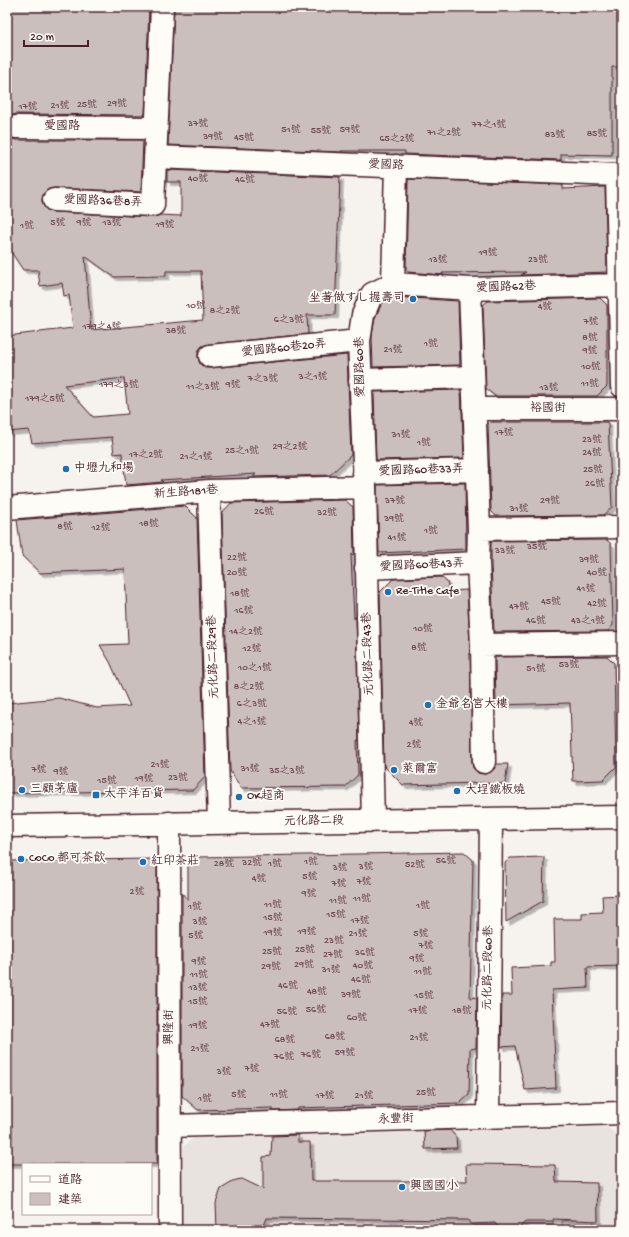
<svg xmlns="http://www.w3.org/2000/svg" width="629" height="1237" font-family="'Gochi Hand','LXGW WenKai TC','Klee One',sans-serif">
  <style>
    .built { fill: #e9e3e0 }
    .green { fill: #dcd4d2; stroke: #937a7e }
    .building { fill: #cbbfbe; stroke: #4a1f2b; fill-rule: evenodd; filter: url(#shadow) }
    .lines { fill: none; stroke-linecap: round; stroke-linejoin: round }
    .minor-casing { stroke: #4a1f2b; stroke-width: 25 }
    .minor { stroke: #fdfcf7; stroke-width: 22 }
    .poi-dot { fill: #1f6fb2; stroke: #fdfcf7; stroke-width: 1.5 }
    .labels { text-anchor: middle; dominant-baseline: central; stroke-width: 3.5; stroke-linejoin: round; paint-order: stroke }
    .number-label { font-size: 10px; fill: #6a4750 }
    .street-label { font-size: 12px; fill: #4a1f2b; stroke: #fdfcf7 }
    .poi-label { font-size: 12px; fill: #4a1f2b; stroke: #fdfcf7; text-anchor: start }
  </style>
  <defs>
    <filter id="shadow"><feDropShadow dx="3.5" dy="3.5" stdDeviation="0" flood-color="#0004"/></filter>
  </defs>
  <rect width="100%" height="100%" fill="#f6f3ef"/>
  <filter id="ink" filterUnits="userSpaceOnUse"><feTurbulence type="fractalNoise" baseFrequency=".025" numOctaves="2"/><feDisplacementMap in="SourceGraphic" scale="8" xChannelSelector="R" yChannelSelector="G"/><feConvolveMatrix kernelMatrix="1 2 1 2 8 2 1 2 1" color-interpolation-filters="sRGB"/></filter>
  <g filter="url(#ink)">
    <!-- built -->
    <path class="built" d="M607,1127L622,1138V1230H182L183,1147L193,1138Z"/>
    <!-- green -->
    <path class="green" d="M594,1217V1230H562V1221Z"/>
    <!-- building -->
    <path class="building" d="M7,7H149L145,115L16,114L10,116L7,119Z
      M174,7H622V67H612V155L561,154V160L405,154V151H341V152L168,145Z
      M7,135L10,138L16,140H143L141,192L55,188L49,189L44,193L42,200L43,205L47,210L53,212L152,217L160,215L181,216V182H167V170L340,177L335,315H307L308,334L209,344L202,346L198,351V357L200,364L205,368H211L347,355L351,455L330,475L253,477L256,474L161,480L163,482L126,485L122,453L114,454L112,437L32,443L29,430L7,432V336L73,328L69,295L64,296L62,283L40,286L38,270H23L7,246ZM85,256L114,277L166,276V271H201L203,320L91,330ZM124,378L128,414L93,417L64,385Z
      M408,179L563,185V189L605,187L607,272L521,275L526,272L442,273L443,275L408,272L406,270Z
      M395,297L458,301L460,365L373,367L372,336L375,318L382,303Z
      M600,298L607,305V386L597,396H495L486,389L483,305L488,301Z
      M461,390L464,458L376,460L374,392Z
      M490,422H606L608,423L612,507L603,515L496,516L491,511L488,424Z
      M465,483L466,549L379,553L377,485Z
      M345,500L353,507L354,554L351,555L354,619L356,616L359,741L357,740L358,775L345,787L241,788L230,771L222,513L231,503Z
      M185,506L197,518L205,777L193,790L7,793V703L59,698L97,708L130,706L110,662L100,645L128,644L125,569L40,573L22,556L17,520Z
      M607,540L611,544L613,625L608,631L494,632L491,563V543L493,541Z
      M441,577L447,582L449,591L467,590L470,645L472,762L473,768L478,773L485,774L491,772L495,768L496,764H508L505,784L482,783L403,785L384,766L380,592L393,579Z
      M607,656L614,663L616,767L603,780L573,781L570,703L496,705L495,657Z
      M464,852L473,860L470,998L477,997L476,1048L470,1049L469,1095L460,1103L298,1108V1110L273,1111V1108L198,1110L182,1096V893L188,900V865L198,857Z
      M544,857L543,901L506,922L505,863L510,858Z
      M152,859L157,864V1164H7V861Z
      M622,895V966L587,967L588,988L552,990L556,1088L525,1090L515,1046L501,1047L502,995H512L511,968L551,966V962H555L554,919H582V913L603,912L602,896Z
      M450,1130L456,1137L457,1148L425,1149L424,1131Z
      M298,1135V1142H310L311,1181H467L466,1164L555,1165L556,1182L597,1183L598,1221L553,1219V1222H525L517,1230H509L499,1228L495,1223L470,1224L468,1220L267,1218L263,1228L255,1230H217L216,1203L221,1189L236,1180L242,1179L263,1189V1157L271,1156L272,1136Z"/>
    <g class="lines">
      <defs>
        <path id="minor" d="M16,127L156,128
          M155,157L617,175L622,386
          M54,200L153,205L162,7
          M393,284L470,289L619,285
          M470,289L479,529L478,563L482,645L484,762
          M210,356L359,341
          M360,380L473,377
          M474,409H622
          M364,473L477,470
          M209,491L219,823
          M7,508L209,491L365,487
          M479,529L622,527
          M366,568L478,563
          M482,645L622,643
          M373,821L365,487L359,341L363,315L372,294L393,284L396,166
          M169,823L170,1230
          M7,826L622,817
          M488,1117L491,820
          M170,1126L622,1113"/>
      </defs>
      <!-- minor casing -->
      <use href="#minor" class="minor-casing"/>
      <!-- minor -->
      <use href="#minor" class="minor"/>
    </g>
  </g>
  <!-- markers -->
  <g class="poi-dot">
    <circle cx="413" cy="299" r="4"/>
    <circle cx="66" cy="469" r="4"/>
    <circle cx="388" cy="592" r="4"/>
    <circle cx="428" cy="705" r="4"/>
    <circle cx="394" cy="770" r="4"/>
    <circle cx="22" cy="790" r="4"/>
    <circle cx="457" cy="791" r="4"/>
    <rect x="92" y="791" width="8" height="8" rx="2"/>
    <circle cx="239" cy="797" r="4"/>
    <circle cx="21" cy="859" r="4"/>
    <circle cx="143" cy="862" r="4"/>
    <circle cx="402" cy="1187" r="4"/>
  </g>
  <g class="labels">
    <!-- number labels -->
    <g class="number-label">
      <text x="117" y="104">29號</text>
      <text x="87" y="105">25號</text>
      <text x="60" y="106">21號</text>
      <text x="28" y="107">17號</text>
      <text x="198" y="124">37號</text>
      <text x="489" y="125">77之1號</text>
      <text x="291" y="130">51號</text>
      <text x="350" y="130">59號</text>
      <text x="321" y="131">55號</text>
      <text x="444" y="133">71之2號</text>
      <text x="597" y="134">85號</text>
      <text x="555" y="135">83號</text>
      <text x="213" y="137">39號</text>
      <text x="244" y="138">45號</text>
      <text x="397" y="139">65之2號</text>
      <text x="198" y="179">40號</text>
      <text x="245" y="180">46號</text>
      <text x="58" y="223">5號</text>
      <text x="84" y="223">9號</text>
      <text x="112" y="223">13號</text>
      <text x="165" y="225">19號</text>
      <text x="27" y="226">1號</text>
      <text x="488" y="253">19號</text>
      <text x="438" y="260">13號</text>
      <text x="538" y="260">23號</text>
      <text x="196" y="306">10號</text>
      <text x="545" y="307">4號</text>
      <text x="225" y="311">8之2號</text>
      <text x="289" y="320">6之3號</text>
      <text x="591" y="322">7號</text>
      <text x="102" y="327">179之4號</text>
      <text x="176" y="331">38號</text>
      <text x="590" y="338">8號</text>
      <text x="431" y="344">1號</text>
      <text x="393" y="350">21號</text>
      <text x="590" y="351">9號</text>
      <text x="591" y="367">10號</text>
      <text x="313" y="377">3之1號</text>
      <text x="263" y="379">7之3號</text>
      <text x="590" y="384">11號</text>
      <text x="119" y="385">179之3號</text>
      <text x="233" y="385">9號</text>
      <text x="203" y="387">11之3號</text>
      <text x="549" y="388">13號</text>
      <text x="45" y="399">179之5號</text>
      <text x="504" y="433">17號</text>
      <text x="401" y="435">31號</text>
      <text x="592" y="440">23號</text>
      <text x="424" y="443">1號</text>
      <text x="290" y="447">29之2號</text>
      <text x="242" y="451">25之1號</text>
      <text x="592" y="453">24號</text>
      <text x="146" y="455">17之2號</text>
      <text x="196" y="457">21之1號</text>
      <text x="593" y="470">25號</text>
      <text x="595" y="484">26號</text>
      <text x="395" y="501">37號</text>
      <text x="550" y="501">29號</text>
      <text x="519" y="509">31號</text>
      <text x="264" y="512">26號</text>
      <text x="327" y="513">32號</text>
      <text x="394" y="519">39號</text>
      <text x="149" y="524">18號</text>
      <text x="65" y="527">8號</text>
      <text x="101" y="528">12號</text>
      <text x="431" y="531">1號</text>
      <text x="397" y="538">41號</text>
      <text x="537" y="547">35號</text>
      <text x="505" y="551">33號</text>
      <text x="237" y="558">22號</text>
      <text x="589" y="560">39號</text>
      <text x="237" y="573">20號</text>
      <text x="597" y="573">40號</text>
      <text x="586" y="589">41號</text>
      <text x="240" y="594">18號</text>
      <text x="551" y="602">45號</text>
      <text x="597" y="604">42號</text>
      <text x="519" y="607">47號</text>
      <text x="244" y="611">16號</text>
      <text x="536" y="621">46號</text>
      <text x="588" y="621">43之1號</text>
      <text x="423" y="629">10號</text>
      <text x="246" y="632">14之2號</text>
      <text x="419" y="648">8號</text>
      <text x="252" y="649">12號</text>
      <text x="569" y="665">53號</text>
      <text x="255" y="668">10之1號</text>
      <text x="536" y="669">51號</text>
      <text x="249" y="687">8之2號</text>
      <text x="252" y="704">6之3號</text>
      <text x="252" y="722">4之1號</text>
      <text x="416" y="723">4號</text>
      <text x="414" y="745">2號</text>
      <text x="160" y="765">21號</text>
      <text x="250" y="769">31號</text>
      <text x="39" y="770">7號</text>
      <text x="287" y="771">35之3號</text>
      <text x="61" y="772">9號</text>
      <text x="178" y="778">23號</text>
      <text x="144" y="779">19號</text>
      <text x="107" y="781">15號</text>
      <text x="446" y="861">56號</text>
      <text x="311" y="862">1號</text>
      <text x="252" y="863">32號</text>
      <text x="224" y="864">28號</text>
      <text x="275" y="864">1號</text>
      <text x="415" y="865">52號</text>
      <text x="366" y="867">3號</text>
      <text x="340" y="868">3號</text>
      <text x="310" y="877">5號</text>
      <text x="259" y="879">4號</text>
      <text x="364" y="882">7號</text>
      <text x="339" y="884">7號</text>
      <text x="137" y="892">2號</text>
      <text x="309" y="894">9號</text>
      <text x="362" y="899">11號</text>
      <text x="338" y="901">11號</text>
      <text x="273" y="905">11號</text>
      <text x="423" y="906">1號</text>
      <text x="195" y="907">1號</text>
      <text x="336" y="915">15號</text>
      <text x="273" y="918">15號</text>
      <text x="360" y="921">17號</text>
      <text x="200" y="922">3號</text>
      <text x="307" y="932">19號</text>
      <text x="273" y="933">19號</text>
      <text x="358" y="934">21號</text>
      <text x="421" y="934">5號</text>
      <text x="196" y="936">5號</text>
      <text x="334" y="941">23號</text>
      <text x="426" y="946">7號</text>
      <text x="305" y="950">25號</text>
      <text x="272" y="952">25號</text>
      <text x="365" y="953">36號</text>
      <text x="333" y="955">27號</text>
      <text x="417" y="959">9號</text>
      <text x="199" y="962">9號</text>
      <text x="304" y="965">29號</text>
      <text x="363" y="966">40號</text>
      <text x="271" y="967">29號</text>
      <text x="331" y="970">31號</text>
      <text x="423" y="972">11號</text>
      <text x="199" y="975">11號</text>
      <text x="361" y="980">46號</text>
      <text x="288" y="986">46號</text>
      <text x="198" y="988">13號</text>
      <text x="317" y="992">48號</text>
      <text x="351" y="995">39號</text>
      <text x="424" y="996">15號</text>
      <text x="198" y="1002">15號</text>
      <text x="316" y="1010">56號</text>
      <text x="418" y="1011">17號</text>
      <text x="462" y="1011">18號</text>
      <text x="287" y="1012">56號</text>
      <text x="357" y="1018">60號</text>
      <text x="270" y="1025">47號</text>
      <text x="198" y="1026">19號</text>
      <text x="335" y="1037">68號</text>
      <text x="419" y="1038">21號</text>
      <text x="285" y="1040">68號</text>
      <text x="200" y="1049">21號</text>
      <text x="345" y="1053">59號</text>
      <text x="311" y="1055">76號</text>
      <text x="284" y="1057">76號</text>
      <text x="252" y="1069">7號</text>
      <text x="224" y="1072">3號</text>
      <text x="426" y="1093">25號</text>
      <text x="239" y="1095">5號</text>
      <text x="279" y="1095">11號</text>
      <text x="325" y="1096">17號</text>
      <text x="364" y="1096">21號</text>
      <text x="205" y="1099">1號</text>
    </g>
    <!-- street labels -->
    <g class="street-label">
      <text x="62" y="127">愛國路</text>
      <text transform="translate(386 166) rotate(2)">愛國路</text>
      <text transform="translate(103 202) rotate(2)">愛國路36巷8弄</text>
      <text transform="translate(506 288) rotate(-2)">愛國路62巷</text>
      <text transform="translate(284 349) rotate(-6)">愛國路60巷20弄</text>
      <text transform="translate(361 367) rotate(-91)">愛國路60巷</text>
      <text x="548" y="409">裕國街</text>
      <text transform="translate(421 471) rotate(-2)">愛國路60巷33弄</text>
      <text transform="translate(186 493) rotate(-4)">新生路181巷</text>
      <text transform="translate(422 566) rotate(-3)">愛國路60巷43弄</text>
      <text transform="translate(369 654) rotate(-92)">元化路二段43巷</text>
      <text transform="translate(214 657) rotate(-92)">元化路二段29巷</text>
      <text transform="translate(314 822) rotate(-1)">元化路二段</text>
      <text transform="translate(489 968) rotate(-89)">元化路二段60巷</text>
      <text transform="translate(170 1027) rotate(-90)">興隆街</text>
      <text transform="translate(396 1120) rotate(-2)">永豐街</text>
    </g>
    <!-- poi labels -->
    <g class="poi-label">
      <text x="405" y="299" text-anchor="end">坐著做すし握壽司</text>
      <text x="74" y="469">中壢九和場</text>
      <text x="396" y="592">Re-Title Cafe</text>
      <text x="436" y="705">金爺名宮大樓</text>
      <text x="402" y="770">萊爾富</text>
      <text x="30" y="790">三顧茅廬</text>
      <text x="465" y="791">大埕鐵板燒</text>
      <text x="104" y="795">太平洋百貨</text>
      <text x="247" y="797">OK超商</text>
      <text x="29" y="859">CoCo 都可茶飲</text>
      <text x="151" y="862">紅印茶莊</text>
      <text x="410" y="1187">興國國小</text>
    </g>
  </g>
  <!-- margin -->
  <rect width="629" height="1237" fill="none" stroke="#fdfcf7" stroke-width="24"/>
  <rect x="12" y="12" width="605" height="1213" fill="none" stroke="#4a1f2b" stroke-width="1.5" filter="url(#ink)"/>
  <!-- legend -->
  <rect x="22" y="1163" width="130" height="52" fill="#fdfcf7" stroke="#b5a4a5"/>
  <rect x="30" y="1176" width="20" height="6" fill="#fdfcf7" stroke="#b5a4a5"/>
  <text x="58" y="1183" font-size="12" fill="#4a1f2b">道路</text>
  <rect x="30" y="1193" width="20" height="12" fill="#cbbfbe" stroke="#b5a4a5"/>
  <text x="58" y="1203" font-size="12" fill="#4a1f2b">建築</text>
  <!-- scale -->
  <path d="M24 40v6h64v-6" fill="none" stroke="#4a1f2b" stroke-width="2"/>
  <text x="30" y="40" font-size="12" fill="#4a1f2b" stroke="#fdfcf7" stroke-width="3" paint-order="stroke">20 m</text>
</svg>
